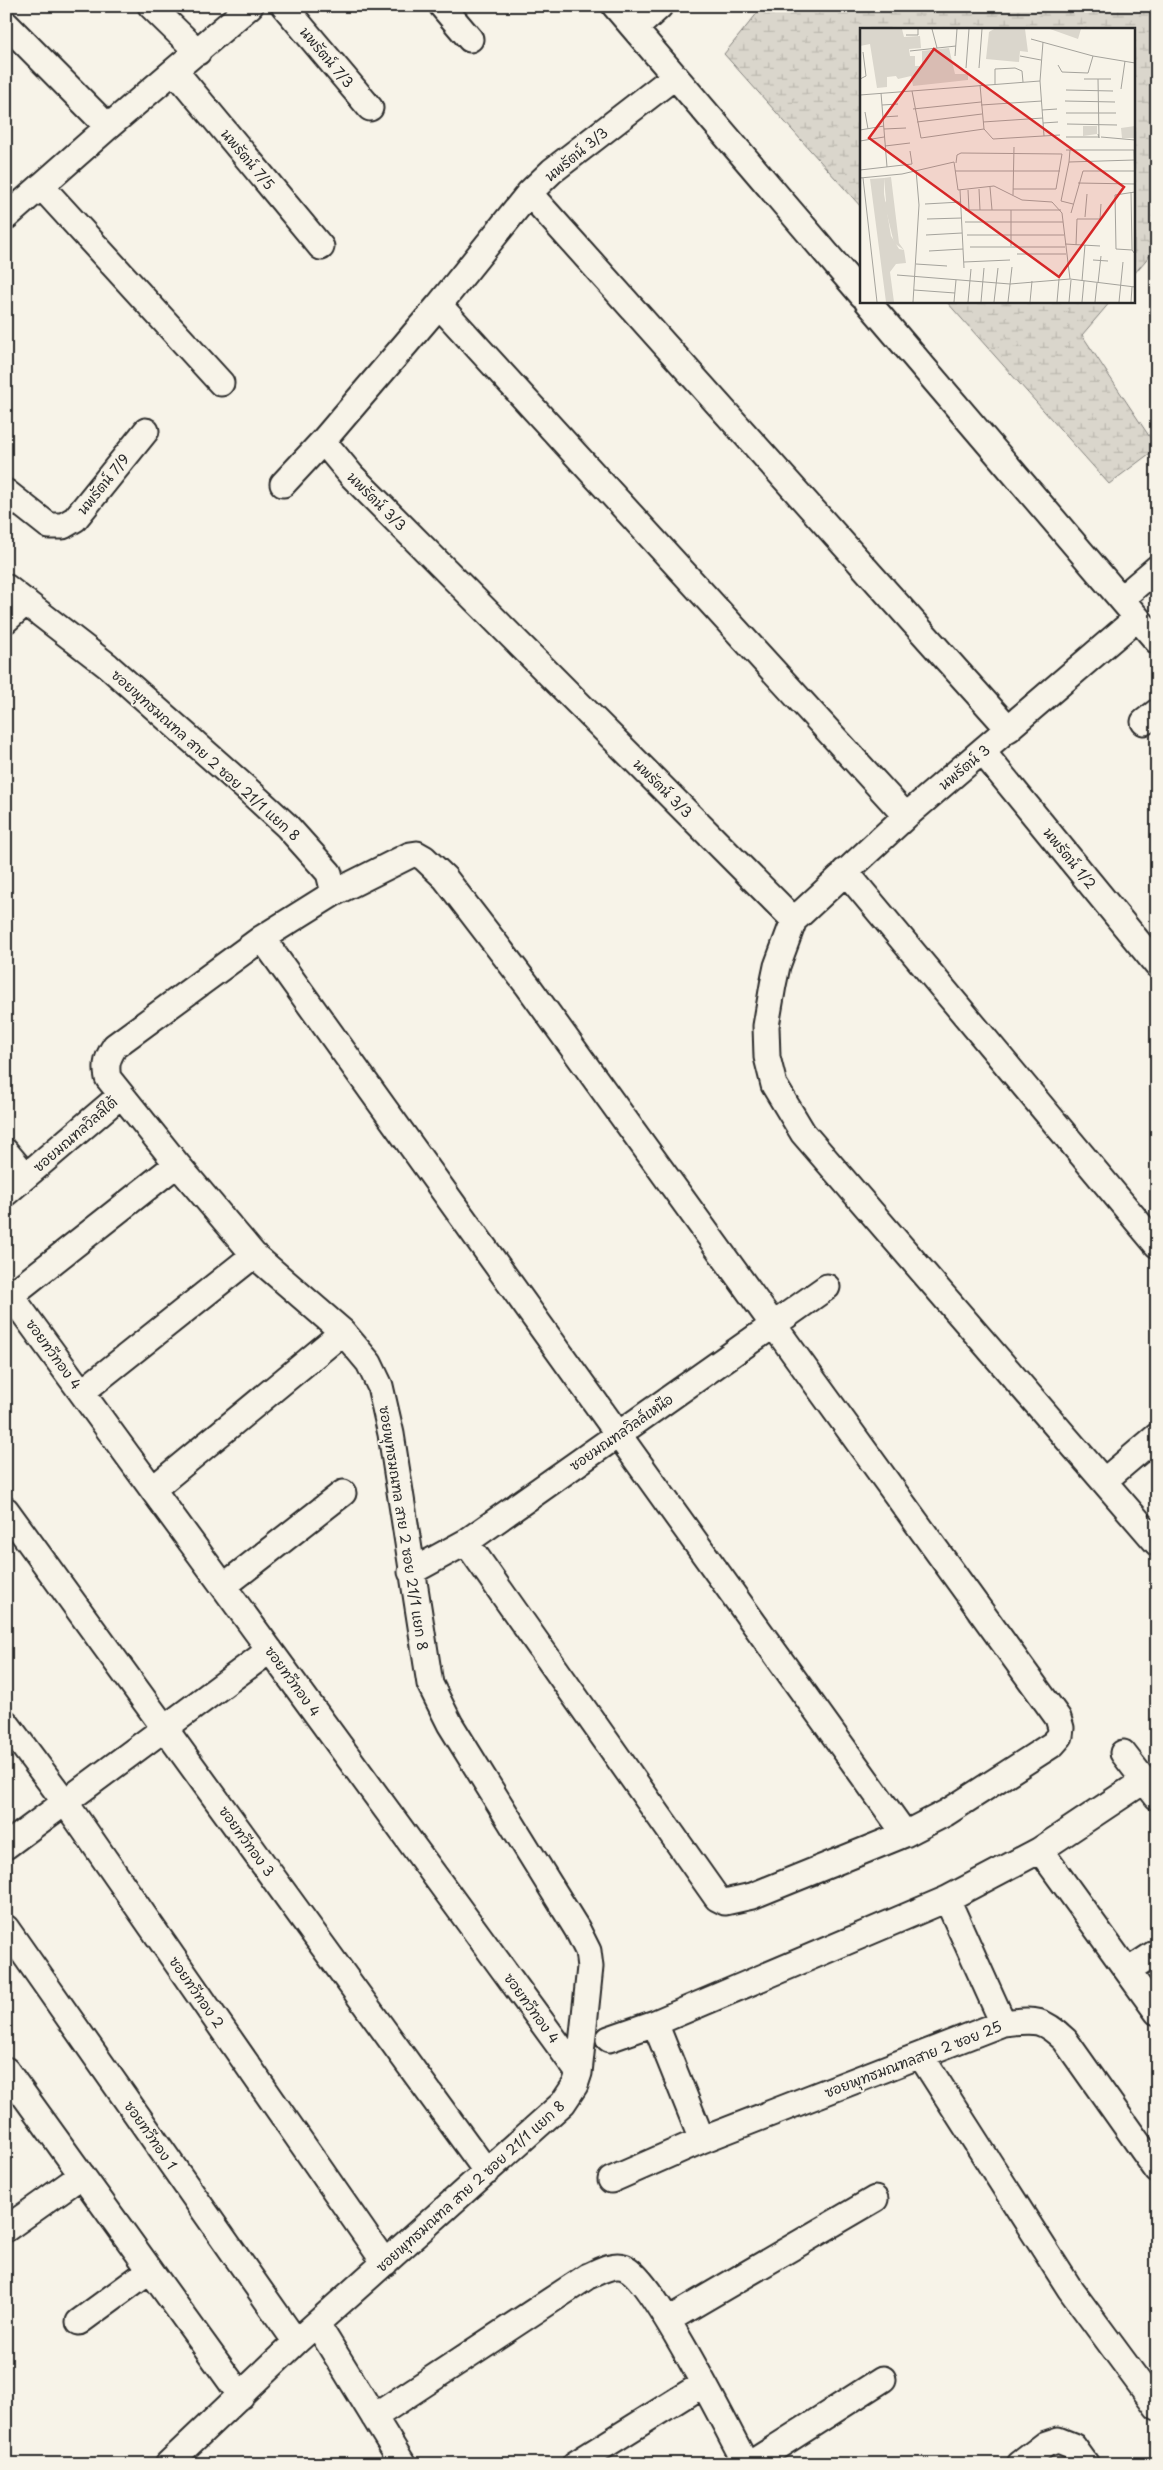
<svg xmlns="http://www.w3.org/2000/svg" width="1163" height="2470" font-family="'Playpen Sans','Playpen Sans Thai',sans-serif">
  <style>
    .wetland { fill: url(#wetland-marsh); stroke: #82807c }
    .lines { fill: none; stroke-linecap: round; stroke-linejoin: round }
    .minor-casing { stroke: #2b2b2b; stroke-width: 29 }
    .minor { stroke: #f7f3e8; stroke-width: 25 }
    .labels { text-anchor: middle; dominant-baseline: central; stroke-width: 4; stroke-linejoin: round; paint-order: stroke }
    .street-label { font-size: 14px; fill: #2b2b2b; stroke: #f7f3e8 }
    .inset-road { fill: none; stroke: #a5a39c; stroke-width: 1 }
    .view { fill: #d62828; fill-opacity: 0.15; stroke: #d62828; stroke-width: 2.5 }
    .inset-edge { fill: none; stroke: #2b2b2b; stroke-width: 2.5 }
  </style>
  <defs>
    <pattern id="wetland-marsh" width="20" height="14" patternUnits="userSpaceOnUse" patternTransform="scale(1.25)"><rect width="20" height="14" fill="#dad6cc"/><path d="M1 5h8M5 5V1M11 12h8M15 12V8" fill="none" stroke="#bbb8af"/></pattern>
  </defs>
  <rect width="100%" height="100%" fill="#f7f3e8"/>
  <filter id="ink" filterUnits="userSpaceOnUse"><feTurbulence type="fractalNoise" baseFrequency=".02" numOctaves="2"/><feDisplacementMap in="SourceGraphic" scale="10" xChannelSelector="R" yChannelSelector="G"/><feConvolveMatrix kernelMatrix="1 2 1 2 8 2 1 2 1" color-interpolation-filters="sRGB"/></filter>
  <g filter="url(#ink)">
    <!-- wetland -->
    <path class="wetland" d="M763,6H943L946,10L951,6H1157V247L1134,274V29H862V208L724,54Z
      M946,301H1111L1082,335L1157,448L1109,484Z"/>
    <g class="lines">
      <defs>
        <path id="minor" d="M151,6L198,52
          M284,6L370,108
          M442,6L470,39
          M615,6L862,295
          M6,24L108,127
          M635,29L660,6
          M175,71L321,247
          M675,76L552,171L529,193L439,305L323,441L352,476L794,920
          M41,186L221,383
          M529,193L1009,729
          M6,217L108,127L250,6
          M867,301L1157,641
          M439,305L906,816
          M283,484L323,441
          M6,492L49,526H63L75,519L146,431
          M6,587L108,666L249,791L287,826L329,873L334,893L262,938L115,1046C108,1057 105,1064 108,1078L177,1164L254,1255L343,1332L369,1363L380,1386L391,1434L430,1684L450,1724L577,1929L588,1951L590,1967L579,2073L575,2085L563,2103L296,2342L168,2464
          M1122,598L1157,568
          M1137,618L906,816L794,920L777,966L773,985L766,1026L767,1057L774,1085L803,1133L1157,1543
          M6,620L26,602
          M1144,722L1157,712
          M982,751L1157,965
          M845,871L1157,1245
          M334,893L410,855L417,854L424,858L445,878L528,986L1058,1718L1061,1728L1060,1736L1053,1744L946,1813L905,1834L752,1896L725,1902L717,1898L466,1542
          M262,938L905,1834
          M6,1152L26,1176
          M6,1193L121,1095
          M6,1289L579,2073
          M11,1295L177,1164
          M82,1392L254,1255
          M1104,1481L1157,1436
          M153,1489L343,1332
          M6,1510L487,2172
          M411,1572L466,1542L827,1287
          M224,1586L343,1493
          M6,1723L65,1802L385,2263
          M1123,1753L1157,1797
          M1145,1780L1040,1850L1157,2012
          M6,1846L270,1650
          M947,1899L1003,2023
          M6,1928L296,2342
          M1128,1971L1157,1952
          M609,2039L655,2023
          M921,2056L1070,2289L1157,2407
          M6,2070L241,2396
          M702,2140L655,2023L947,1899L1040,1850
          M611,2180L702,2140L1003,2023C1034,2020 1041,2017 1065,2040L1157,2170
          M6,2229L82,2175
          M668,2320L875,2199
          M79,2322L150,2270
          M317,2324L403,2464
          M374,2417L588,2276C598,2272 612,2263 624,2267C652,2277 728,2430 746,2464
          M575,2464L703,2384
          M750,2464L883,2379
          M1020,2464L1046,2444L1058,2440L1073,2446L1086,2464"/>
      </defs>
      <!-- minor casing -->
      <use href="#minor" class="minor-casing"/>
      <!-- minor -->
      <use href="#minor" class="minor"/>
    </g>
  </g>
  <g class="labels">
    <!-- street labels -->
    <g class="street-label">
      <text transform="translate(327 57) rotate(50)">นพรัตน์ 7/3</text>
      <text transform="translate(576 154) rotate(-39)">นพรัตน์ 3/3</text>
      <text transform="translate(248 159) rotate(50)">นพรัตน์ 7/5</text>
      <text transform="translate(103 484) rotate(-51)">นพรัตน์ 7/9</text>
      <text transform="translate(377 501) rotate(45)">นพรัตน์ 3/3</text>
      <text transform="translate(206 755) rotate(42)">ซอยพุทธมณฑล สาย 2 ซอย 21/1 แยก 8</text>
      <text transform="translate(964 767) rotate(-40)">นพรัตน์ 3</text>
      <text transform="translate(663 788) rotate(45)">นพรัตน์ 3/3</text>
      <text transform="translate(1070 858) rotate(51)">นพรัตน์ 1/2</text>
      <text transform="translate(75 1134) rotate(-41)">ซอยมณฑลวิลล์ใต้</text>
      <text transform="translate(54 1354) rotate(54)">ซอยทวีทอง 4</text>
      <text transform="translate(621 1432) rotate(-35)">ซอยมณฑลวิลล์เหนือ</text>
      <text transform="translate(404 1528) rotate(81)">ซอยพุทธมณฑล สาย 2 ซอย 21/1 แยก 8</text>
      <text transform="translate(293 1681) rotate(54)">ซอยทวีทอง 4</text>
      <text transform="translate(247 1841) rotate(54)">ซอยทวีทอง 3</text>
      <text transform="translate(197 1992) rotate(55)">ซอยทวีทอง 2</text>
      <text transform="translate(532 2008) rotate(54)">ซอยทวีทอง 4</text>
      <text transform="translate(913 2059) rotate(-21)">ซอยพุทธมณฑลสาย 2 ซอย 25</text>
      <text transform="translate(151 2135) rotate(55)">ซอยทวีทอง 1</text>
      <text transform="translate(470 2186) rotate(-42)">ซอยพุทธมณฑล สาย 2 ซอย 21/1 แยก 8</text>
    </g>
  </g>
  <!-- overview -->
  <g transform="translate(860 28)">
    <rect width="275" height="275" fill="#f7f3e8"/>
    <path d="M190,1H221L218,11ZM24,150V166L31,208L39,221L44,222L46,235L36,236L30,244L34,274H26L10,151Z" fill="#dad6cc"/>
    <path d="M275,98V110H262L261,100ZM31,149L39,215L44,222L34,215L27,186L22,180L26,173L24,150Z" fill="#dad6cc"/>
    <path d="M0,1H42L44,9L60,8L61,20L49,21L50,28H55V38H62V23L89,20L95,46H108V52L53,58L51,48L38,51L36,48L27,49V59L17,60L10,16L0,18ZM134,1H165L168,24L160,23L159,34L126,31L129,4Z" fill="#dad6cc"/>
    <path d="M223,98H237V106L223,108Z" fill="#dad6cc"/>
    <path class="inset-road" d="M72,1L77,20M46,7H58V1M171,11L233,28L275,35M183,14L180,53L184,108M50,23L96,18M95,28L97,1M160,28L181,32M198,37L202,44L228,45L233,28M106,40L109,1M119,40L122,1M0,51L6,48L3,24M224,51H251M238,51L239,110L238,106M135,56V41L155,40L162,43L163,54M120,57L124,101L133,111L200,107M261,61L265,33M206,62L253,63M52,63L61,110L124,101M21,65L27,139M0,67L180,53M205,73L255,74M22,77L38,76M121,77L182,73M53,81L121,74M182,82L197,81M5,84L8,101M206,85H256M23,89L38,88M57,94L122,86M123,94L183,90M183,95L198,94M207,96L257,97M24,101L46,100M0,102L24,98M206,109H238M241,109L275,112M0,113L24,109M25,118L50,115M206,122H274L275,156L218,155M210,122L209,134L274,132M209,134L201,173L213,176M96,135L97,127L101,125L202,126L196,161H153M0,142L52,136L50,123M95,143H200M0,150L42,146L94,134L98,162L134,158L162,172L192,174L202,185L210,251M3,150L17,274M130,159L132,182M119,161L120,182M100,162L104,240M108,162L109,182M271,164L272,222L275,226M153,167L154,119M65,176L101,174M105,182H201M151,182V218M211,185L223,143H274M225,189L227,166M67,191L102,190M105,194H203M66,207L102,205M107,207H204M205,216L240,218M216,217L217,191H240L241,176M110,219H205M272,222L256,221L255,167L275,164M69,223L103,221M157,226H206M233,232L248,233M104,234L150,232M56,236L87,238M37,247L150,256L210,251L275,259M222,253L225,217M238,255L241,228M54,262L95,265M53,274L59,177L56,142M94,274L96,252M108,274L111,241M121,274L124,240M134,274L138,240M148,274L152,239M170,274L172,253M197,274L199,251M209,274L211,252M222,274L224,253M235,274L237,255M259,274L263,234M271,274L272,259"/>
    <path class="view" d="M74,21L264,159L199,249L9,110Z"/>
    <rect width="275" height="275" class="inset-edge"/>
  </g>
  <!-- margin -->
  <rect width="1163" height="2470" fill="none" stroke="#f7f3e8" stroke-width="25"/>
  <rect x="12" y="12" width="1138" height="2445" fill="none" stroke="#2b2b2b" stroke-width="2" filter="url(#ink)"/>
</svg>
